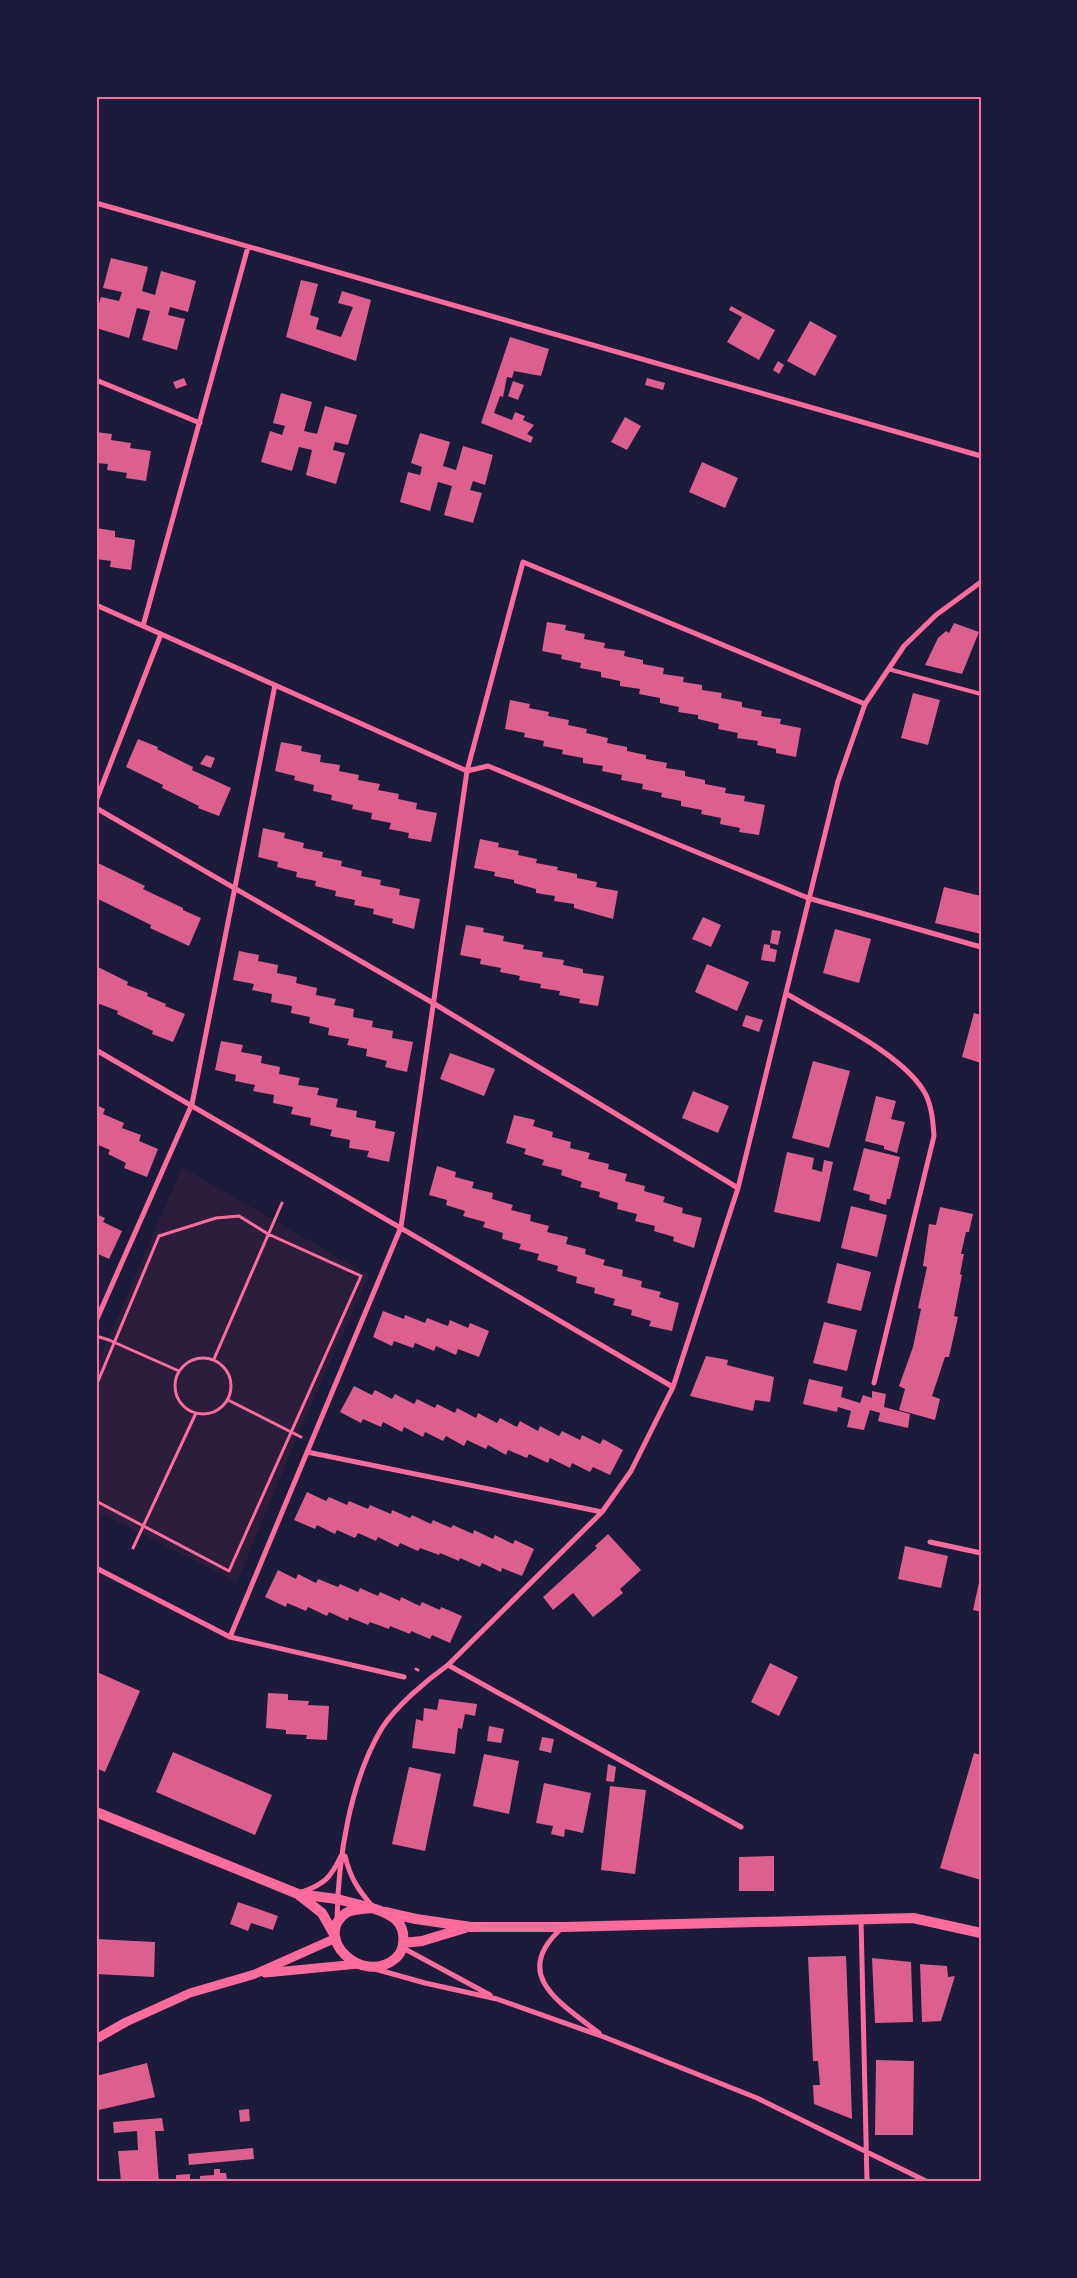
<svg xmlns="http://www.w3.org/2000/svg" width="1077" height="2278" font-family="'IBM Plex Sans',sans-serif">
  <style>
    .green { fill: #2a1e3b }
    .building { fill: #dd5f8e }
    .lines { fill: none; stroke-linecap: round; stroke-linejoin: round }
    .path { stroke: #ff6b9d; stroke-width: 3 }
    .service { stroke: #ff6b9d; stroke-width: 4 }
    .minor { stroke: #ff6b9d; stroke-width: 5 }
    .tertiary { stroke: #ff6b9d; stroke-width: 9 }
    .secondary { stroke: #ff6b9d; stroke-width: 10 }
    .neatline { fill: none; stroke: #ff6b9d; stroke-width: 2 }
  </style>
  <rect width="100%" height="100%" fill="#1b1b3a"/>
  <!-- green -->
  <path class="green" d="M182,1167L369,1275L298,1435L237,1582L96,1511V1367Z"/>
  <!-- building -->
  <path class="building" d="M111,258L148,267L142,291L155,295L161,271L196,281L188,312L170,307L168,315L185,319L177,350L142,340L150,311L137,308L129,338L96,328V314L101,297L119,301L122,292L103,288Z
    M301,280L318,284L310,315L319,318L316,329L341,337L353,307L338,303L342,291L371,300L356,361L286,337Z
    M731,306L775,330L759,360L727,342L742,317L729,310Z
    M810,321L837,336L815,376L787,361Z
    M510,337L549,349L541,376L514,371L512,378L507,377L503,397L500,396L494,413L512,420L515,412L525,416L523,420L534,425L527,434L533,437L531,443L481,423Z
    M778,361L784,365L779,374L773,370Z
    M184,378L187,385L176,389L173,382Z
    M647,378L665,383L663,390L645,385Z
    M513,381L524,385L518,400L508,396Z
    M281,393L312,402L304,431L317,434L325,406L357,415L348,445L335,442L333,450L345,453L336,484L306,475L312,450L299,447L292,471L261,462L270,431L282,435L285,426L273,423Z
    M625,417L641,426L627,450L611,442Z
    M96,432L112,434L111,440L131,443L130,448L151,451L146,481L126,478L127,473L107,470L108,464L96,463Z
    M420,433L450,442L443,466L456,470L463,446L493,455L485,485L473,481L470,490L482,493L473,523L444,515L452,486L438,482L430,511L400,502L408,472L420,475L422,467L411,463Z
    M702,462L738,478L725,508L689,492Z
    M96,528L115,531V537L135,540L131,570L110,567L111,561L96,559Z
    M547,622L566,625L565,630L585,634L584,639L605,643L604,648L625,651L624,656L643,660V664L664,668L663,674L684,677L683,682L702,685V690L722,693L721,698L742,702V707L762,711L761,716L781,719L780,724L801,728L796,757L776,753V749L757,745L758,741L737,738L738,733L718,729L719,724L698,719V715L678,712L679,707L660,703V698L639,694L640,689L620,686V681L601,677V672L580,668L581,663L561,659L562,655L542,651Z
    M954,623L979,632L962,674L925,665L938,638L946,631L949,633Z
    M913,693L940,700L928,745L901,738Z
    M510,700L530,704L529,708L549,712L548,716L569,720L568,725L587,729L586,733L608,738L607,743L627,747V751L646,755V759L667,763L666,768L685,771V776L705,780V784L726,788L725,793L745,796L744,801L765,805L759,835L739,832L740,828L720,824L721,818L701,814L702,810L681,806V801L661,797L662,793L642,789L643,784L621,780L622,775L602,771L603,766L583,763V758L562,754L563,750L543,746L544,741L524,737L525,733L505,729Z
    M138,739L158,747L157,749L193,767L192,770L231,788L219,816L198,808L199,806L162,788L163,785L126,767Z
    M281,742L302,746L301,751L321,755L320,762L340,765L339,771L359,775L358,780L380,784L378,790L399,794L398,799L417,803L416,809L437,813L431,842L408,838L409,833L389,829L391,823L371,819L372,813L352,809L353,805L331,800L332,795L313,791L314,785L294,780L295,776L275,771Z
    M206,755L215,758L211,768L200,764Z
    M263,828L285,833L284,838L304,843L303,848L323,852L322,857L342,861L341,866L362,871L361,876L381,880L380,885L400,889L399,895L420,899L414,929L392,923L393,919L373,914L374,909L354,905L355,900L335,896L336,891L315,886L316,881L296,877L297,872L277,867L278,862L258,857Z
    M480,839L499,843L498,847L519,851L518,855L537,859L536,863L558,867L557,870L577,874V878L597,882L596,887L618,891L613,919L574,908V904L554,901L555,896L536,893V889L514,883V880L494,876L495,872L474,868Z
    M96,862L145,886L143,889L183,908V910L201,918L189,946L150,928L151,925L96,898Z
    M944,887L981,896V934L935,923Z
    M703,917L721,925L711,947L692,939Z
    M466,925L484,928L483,932L504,936L503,941L524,945L523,949L543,952L542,957L564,960L563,965L583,969V973L604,976L598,1006L579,1003L580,999L559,995L560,991L540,988L541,984L519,980L520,976L500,972L501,968L480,964L481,959L460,955Z
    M835,929L871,939L859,983L823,973Z
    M772,930L781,931L778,945L770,943Z
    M764,944L770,945V948L777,950L775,962L761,960Z
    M239,951L259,955L258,961L278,965L277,973L297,977L296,983L317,988L316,995L336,999L334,1005L354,1009L353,1017L373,1021L372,1027L393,1031L392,1038L413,1042L407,1072L385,1067L387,1061L366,1056L367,1049L347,1045L349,1039L328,1035L329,1028L309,1023L310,1017L291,1013L292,1006L271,1002L272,994L252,990L254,984L233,980Z
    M707,964L749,982L737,1011L695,992Z
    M96,966L128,982L127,985L148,993L147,996L166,1004L165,1006L185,1014L173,1042L152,1034L153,1031L117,1014L118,1011L97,1003Z
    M974,1013L981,1015V1063L962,1057Z
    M746,1015L763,1020L759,1032L742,1026Z
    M221,1041L243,1045L241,1052L262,1056L261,1063L280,1067L279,1074L300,1078L298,1085L319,1088L317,1095L338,1099L336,1107L357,1111L356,1117L376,1121L375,1128L395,1132L389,1162L367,1157L369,1151L349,1148L350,1140L330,1136L332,1130L310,1125L311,1118L291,1114L293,1107L273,1103L274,1095L253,1091L255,1085L235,1081L236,1075L215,1070Z
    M450,1053L495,1069L484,1096L440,1079Z
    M813,1061L850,1071L829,1148L792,1138Z
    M693,1091L729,1106L718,1133L682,1118Z
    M876,1096L896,1101L891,1119L905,1122L897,1153L884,1149V1146L865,1141Z
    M96,1105L105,1109L103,1114L124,1123L122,1128L141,1135L139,1141L158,1149L147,1177L124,1168L126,1163L108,1154L110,1150L96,1144Z
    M514,1115L535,1120L533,1126L553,1132L552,1137L571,1142L570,1148L590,1153L588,1159L609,1164L608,1169L627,1174L625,1181L645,1186L644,1191L665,1197L663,1202L683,1208L682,1213L702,1218L694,1248L673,1241L674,1237L654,1231L655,1226L635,1221L637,1214L617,1209L618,1203L599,1197L600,1192L580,1187L582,1182L561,1175L562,1170L542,1165L544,1160L524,1154L526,1149L506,1143Z
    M864,1148L900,1157L890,1199H887L886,1205L869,1200L870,1195L853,1190Z
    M787,1152L814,1158L812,1169L819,1171L822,1172L824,1160L833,1162L820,1222L774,1212Z
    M437,1166L456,1172L455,1177L474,1182L472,1188L493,1193L492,1199L513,1205L511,1210L531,1215L530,1221L549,1226L547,1232L568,1237L566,1244L586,1249L585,1254L605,1260L603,1265L623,1270L622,1276L642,1281L641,1287L661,1292L659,1297L679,1303L672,1331L649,1326L651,1321L631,1315L632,1310L613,1305L615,1299L594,1293L595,1288L576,1283L577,1277L557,1271L558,1266L537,1260L539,1254L519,1249L521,1244L502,1239L503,1233L483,1227L485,1222L463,1216L465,1211L446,1205L447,1200L429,1195Z
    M851,1206L887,1215L877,1257L841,1248Z
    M940,1207L973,1214L969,1232H966L961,1254H964L960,1274L962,1275L954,1316L958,1317L949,1357H945L932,1396L940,1399L935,1420L899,1410L905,1389L899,1386L913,1347L921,1309L918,1308L927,1267L923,1266L929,1224L936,1225Z
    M96,1214L105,1218L103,1222L122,1231L109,1259L96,1253Z
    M837,1263L871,1272L861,1311L827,1303Z
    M383,1311L404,1319L405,1315L425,1323L427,1318L448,1326L450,1320L468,1328L470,1323L489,1331L479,1357L458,1349L456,1355L436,1346L434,1351L415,1343L413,1348L394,1341L392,1346L373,1337Z
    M824,1322L857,1330L847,1371L813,1363Z
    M706,1356L728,1360L727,1365L774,1377L770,1402L755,1400L753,1411L690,1396Z
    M809,1379L843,1387L841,1397L860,1403L863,1395L872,1398V1391L886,1394L884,1407L910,1414L908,1428L878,1421L880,1413L870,1410L864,1430L847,1427L851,1411L838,1407L837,1412L803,1404Z
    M354,1386L372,1395L375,1390L392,1399L395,1394L414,1404L417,1399L435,1408L437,1404L455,1413L457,1408L476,1418L478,1413L497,1423L500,1418L517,1427L520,1421L538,1431L540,1426L559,1436L562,1431L580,1440L582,1435L600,1444L603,1439L623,1450L610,1475L593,1467L590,1472L572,1463L570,1468L550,1458L548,1463L529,1454L527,1458L508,1450L506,1455L488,1445L486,1449L467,1440L464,1446L446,1436L443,1441L425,1432L423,1437L404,1427L402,1432L383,1422L381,1427L363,1419L361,1423L340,1412Z
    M307,1492L326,1501L329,1497L347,1505L349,1501L368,1509L370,1505L391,1514L392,1510L410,1518L412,1515L431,1524L433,1520L451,1528L453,1525L473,1534L474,1530L493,1539L495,1535L513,1544L515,1540L534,1549L522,1576L502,1568L501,1572L482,1563L480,1567L460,1558L459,1561L440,1553L439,1555L420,1548L418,1551L400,1543L398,1547L378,1537L376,1541L358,1533L355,1538L337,1530L335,1534L317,1525L315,1529L294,1520Z
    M608,1534L641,1570L620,1589L623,1593L593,1617L573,1593L553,1610L543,1597L597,1548L595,1546Z
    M905,1546L948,1556L941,1588L898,1579Z
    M278,1570L296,1579L298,1574L316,1583L318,1579L338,1587L340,1584L358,1592L360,1588L378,1596L380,1592L400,1601L401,1597L420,1606L422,1602L440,1610L441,1607L462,1616L450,1643L432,1635L430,1639L411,1631L410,1634L390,1626L389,1629L370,1622L368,1625L349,1617L348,1621L329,1612L327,1616L308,1607L306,1611L287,1603L286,1607L265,1597Z
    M980,1578H981V1612L973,1610Z
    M770,1663L798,1677L779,1716L751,1702Z
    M97,1672L140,1691L105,1772L96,1768Z
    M268,1693L288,1694V1700L309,1701L308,1705L329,1706L327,1740L306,1739L307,1735L286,1734V1730L266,1728Z
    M439,1699L477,1704L475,1716L465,1714L462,1729L458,1728L455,1754L412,1748L416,1719L423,1721L424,1708L437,1710Z
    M489,1726L504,1729L501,1743L487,1741Z
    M542,1737L554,1739L551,1753L539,1750Z
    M173,1752L272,1795L255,1835L156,1792Z
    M974,1753L981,1755V1880L940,1868Z
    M484,1754L519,1761L509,1814L473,1806Z
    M608,1764L616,1767L614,1782L606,1781Z
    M409,1767L441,1774L425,1851L392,1844Z
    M544,1783L591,1793L583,1833L565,1829L564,1837L551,1834L553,1826L536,1823Z
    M610,1786L646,1790L635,1874L601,1870Z
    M774,1856V1891H739V1857Z
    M238,1902L278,1916L273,1930L251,1923L248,1931L230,1924Z
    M96,1939L155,1942L154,1977L96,1974Z
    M846,1956L850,2059L852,2119L814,2104L813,2085H820L818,2061H813L808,1957Z
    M872,1958L911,1962L913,2022L875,2023Z
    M920,1964L947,1966L948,1977L955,1976L941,2021L922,2022Z
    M876,2060L914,2061L913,2135H875Z
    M147,2063L155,2097L99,2110L96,2076Z
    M249,2109L250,2121L240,2122L239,2110Z
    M162,2118L164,2131H155L159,2182H121L118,2151L138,2150L137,2131L114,2133L113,2122Z
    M253,2148L254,2159L189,2165L188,2154Z
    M214,2169H220V2173H226L227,2179L200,2181V2176L214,2175Z
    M190,2174V2182H176V2175Z"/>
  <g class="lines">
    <!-- path -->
    <path class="path" d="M96,1336L109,1340L179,1371
      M175 1386a28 28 0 1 1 56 0a28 28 0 1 1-56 0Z
      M214,1359L282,1203
      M96,1386L159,1236L216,1218L239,1216L268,1234L361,1276L229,1571L96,1501
      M228,1400L301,1437
      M133,1548L196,1413
      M416,1669L418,1670"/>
    <!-- service -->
    <path class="service" d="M888,669L981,694"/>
    <!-- minor -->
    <path class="minor" d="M96,203L981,456
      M96,380L200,423
      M96,605L467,771L488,766L808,898L981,947
      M143,626L248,247
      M96,801L161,634
      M96,808L433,1003L738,1188
      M787,994C826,1018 906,1055 926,1095C932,1108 933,1122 934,1136L874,1383
      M96,1050L673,1387
      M96,1321L192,1104L275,685
      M307,1452L602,1512
      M930,1542L981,1553
      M96,1568L230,1637L404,1677
      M230,1637L401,1227L467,771L523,562L865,704
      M448,1665L741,1827
      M345,1856C350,1877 358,1890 373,1907
      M302,1892C325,1884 331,1877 341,1856
      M861,1919L867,2182
      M337,1920C338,1858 350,1781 382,1728C396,1706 427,1680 448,1665L602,1512L631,1471L673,1387L738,1188L838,781L865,704L904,646L936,615L981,582
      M562,1928C509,1975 562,2004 599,2033
      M403,1948L490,1995
      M375,1969L425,1983L497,1999L604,2037L757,2098L928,2182"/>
    <!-- tertiary -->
    <path class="tertiary" d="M265,1973L358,1964
      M96,2039L126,2022L190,1993L255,1974L336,1938"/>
    <!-- secondary -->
    <path class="secondary" d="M96,1812L298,1894L337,1899L372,1908
      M299,1895L322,1913L335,1936
      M372,1908C381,1911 389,1913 396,1920C406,1929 406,1949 396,1958C362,1987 312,1937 346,1913C353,1909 364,1909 372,1908Z
      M385,1912L416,1919L471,1927H564L913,1918L981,1933
      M403,1943L422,1941L465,1928"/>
  </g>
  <!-- border -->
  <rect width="1077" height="2278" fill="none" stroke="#1b1b3a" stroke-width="195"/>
  <rect x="98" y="98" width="882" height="2082" class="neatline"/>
</svg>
